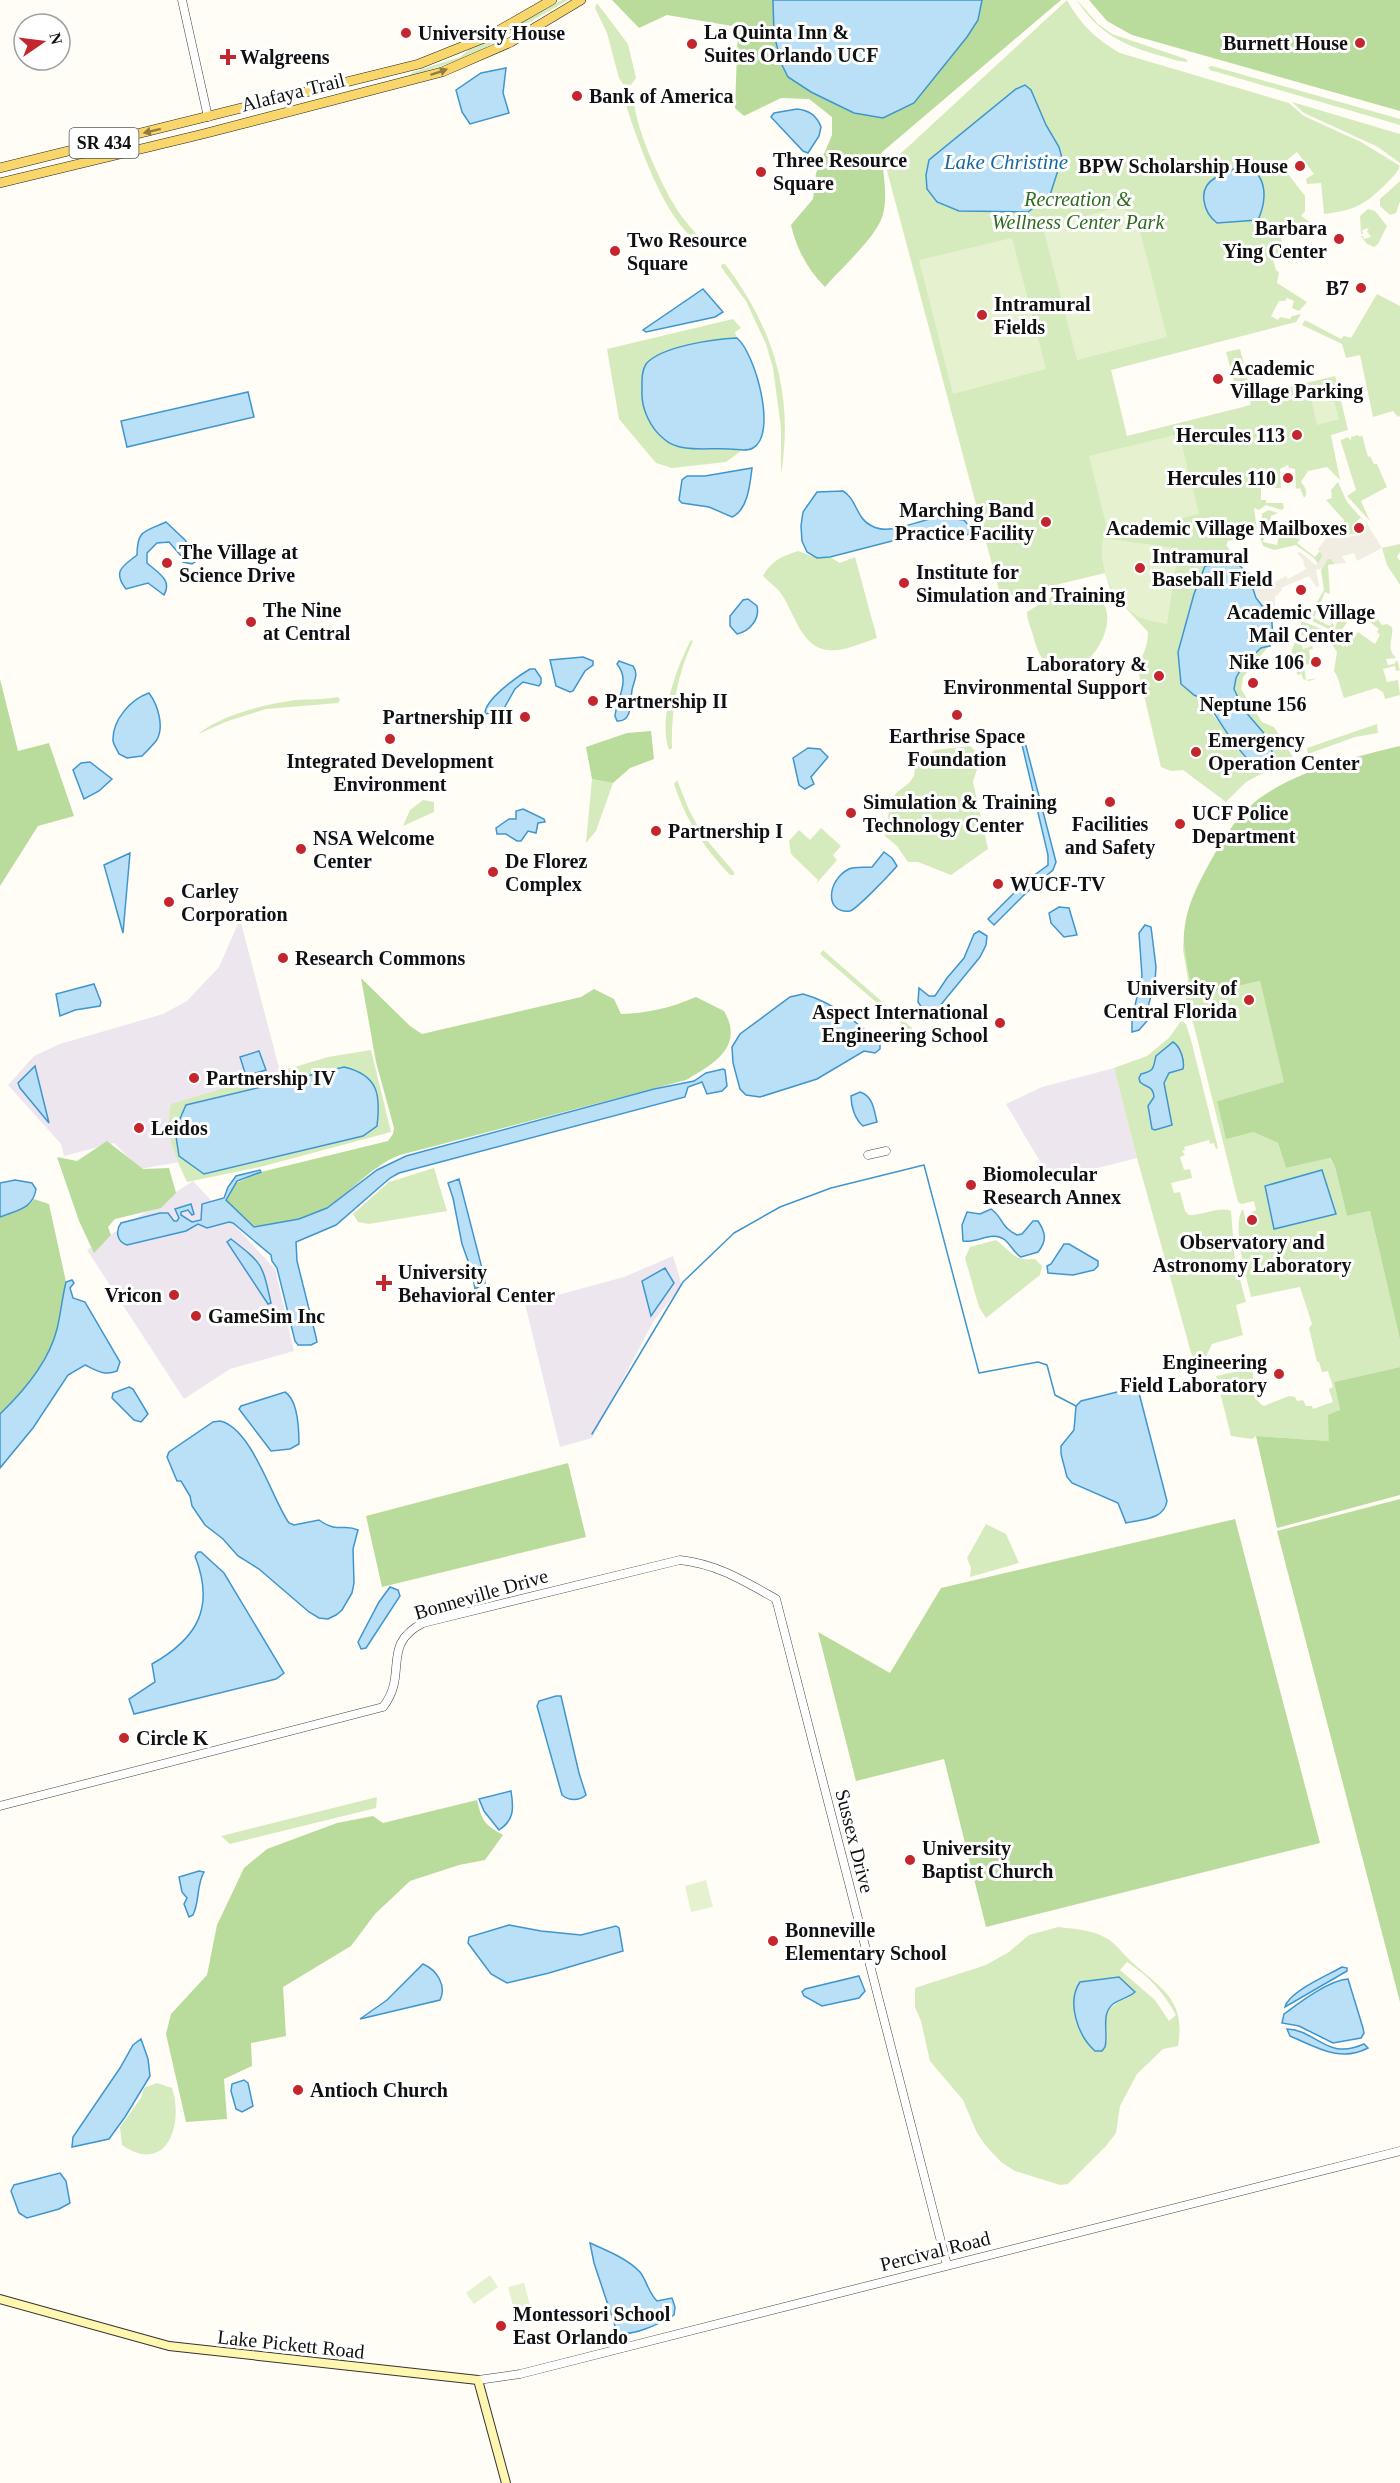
<svg xmlns="http://www.w3.org/2000/svg" width="1400" height="2483" font-family="'Times New Roman',serif">
  <style>
    .industrial { fill: #eee6ef }
    .green { fill: #d5ebbd; fill-rule: evenodd }
    .forest { fill: #b9dc9c }
    .pitch { fill: #e6f2cf }
    .plaza { fill: #f1ede2 }
    .water { fill: #b9e0f7; stroke: #3f96cf; stroke-width: 1.5 }
    .lines { fill: none; stroke-linecap: round; stroke-linejoin: round }
    .stream { stroke: #3f96cf; stroke-width: 1.5 }
    .tertiary-casing { stroke: #444; stroke-width: 9 }
    .secondary-casing { stroke: #333; stroke-width: 10 }
    .primary-casing { stroke: #222; stroke-width: 10 }
    .tertiary { stroke: #fff; stroke-width: 8 }
    .secondary { stroke: #fff6b0; stroke-width: 8 }
    .primary { stroke: #f9d66b; stroke-width: 9 }
    .oneway { fill: #917d42 }
    .poi-dot { fill: #c4262e; stroke: #fff; stroke-width: 2 }
    .labels { text-anchor: middle; dominant-baseline: central; stroke-width: 6; stroke-linejoin: round; paint-order: stroke }
    .shield { fill: #fff; stroke: #585858; stroke-width: 1.5 }
    .shield-label { font-size: 18px; font-weight: bold; fill: #111 }
    .poi-label { font-size: 20px; font-weight: bold; fill: #111; stroke: #fff; text-anchor: start }
    .street-label { font-size: 20px; fill: #111; stroke: #fff }
    .park-label { font-size: 20px; font-style: italic; fill: #2f6b1f; stroke: #fff }
    .water-label { font-size: 21px; font-style: italic; fill: #1768a6; stroke: #fff }
  </style>
  <rect width="100%" height="100%" fill="#fffdf5"/>
  <!-- industrial -->
  <path class="industrial" d="M240,919L283,1083L180,1162L140,1169L114,1143L64,1156L61,1144L8,1085L34,1056L60,1044L163,1014L187,1001L219,967Z
    M1114,1068L1137,1158L1051,1180L1006,1104L1042,1087Z
    M193,1181L275,1269L294,1351L230,1369L184,1399L87,1250Z
    M673,1256L682,1285L653,1322L592,1438L560,1447L525,1304L624,1277Z"/>
  <!-- green -->
  <path class="green" d="M562,0H568L471,56L408,77L413,72L460,57L470,49L522,23Z
    M1067,0C1080,24 1096,39 1120,53L1289,103L1304,116L1361,142L1400,166C1397,173 1391,179 1386,184C1363,206 1355,210 1324,214L1321,183L1307,184L1306,179L1314,174L1297,152L1281,165L1305,196V211L1301,216L1310,222L1322,224L1280,234L1286,254L1273,260L1276,270L1279,272L1277,283L1307,302L1299,311L1292,308L1294,301L1287,298L1285,301H1279L1271,316L1278,320L1280,317L1290,319L1292,316L1301,314L1296,322L1111,370L1127,436L1251,405L1249,397L1335,376L1348,430L1331,435L1340,480L1327,467L1308,471L1301,482C1305,487 1309,493 1304,498L1300,488L1296,489L1295,469L1289,468L1288,465L1280,469L1281,488H1261V500H1266V503H1283L1284,508L1282,510L1266,505L1259,510L1254,508L1257,530L1248,537L1228,541L1226,546L1229,548L1228,558L1235,562L1205,566L1194,594L1178,652L1194,695L1206,700L1213,715L1255,766V724L1240,704L1234,689L1236,678L1243,665L1261,648L1268,647L1243,677L1241,689L1262,722L1274,727L1293,757L1246,782L1226,802L1183,770L1171,771L1161,767L1139,674C1138,657 1148,653 1148,632L1111,592L1105,573L1001,598L886,167Z
    M1077,0L1098,24L1112,34L1186,59L1188,62C1179,62 1169,58 1161,56C1125,46 1097,33 1077,0Z
    M597,3L628,44L636,78L631,85L623,84L619,78L607,33L595,8Z
    M1212,66L1400,119V125L1210,70L1208,67Z
    M627,94L634,98C634,125 659,179 673,203C680,216 692,229 702,240L699,243C664,220 637,139 624,99Z
    M1292,102L1400,134V163L1378,147L1304,113Z
    M1400,181V201L1396,213L1390,215L1380,206V199Z
    M1368,209L1375,211L1387,226L1378,244L1374,247L1367,244L1361,236H1363L1364,239L1371,237L1367,231L1369,228L1362,230L1363,234H1361L1360,216Z
    M722,264H725C774,329 794,394 781,475V428L773,368L766,344L746,301L721,267Z
    M1377,294L1400,306V416L1398,417L1393,411L1373,417L1360,355L1346,358L1342,344L1302,325L1305,320L1341,339L1344,336L1351,338Z
    M733,319L741,328L735,332L737,338L724,339L695,450L729,449L741,451L726,462L672,468L656,463L619,419L607,349Z
    M1240,349L1249,385L1233,397V394L1237,392L1226,352Z
    M1358,435L1360,437L1362,435L1368,457L1370,456L1374,464H1377L1387,487L1361,501L1370,521L1347,496L1356,490L1341,442V440L1348,437L1351,441V437Z
    M1338,482L1347,502L1365,522L1360,518L1352,527L1357,533L1343,535L1335,539L1338,533L1336,530L1343,524L1344,520L1326,500L1332,498L1331,490Z
    M1268,510L1278,513L1271,516L1270,526H1267L1263,542L1277,545L1279,536L1300,539L1297,543L1315,557L1320,551L1323,556L1318,564L1314,558L1296,545L1274,550L1263,546L1260,537L1262,514Z
    M1400,544V552L1397,557L1400,561V585L1387,565L1382,548Z
    M798,551L817,558L830,557L840,563L855,557L877,638C862,643 844,652 828,650C801,648 794,611 780,592C775,586 768,581 763,576C771,561 782,556 798,551Z
    M1327,559H1331L1335,564L1328,565L1330,594L1325,592L1314,618L1330,626L1333,622V631L1304,617L1310,611L1312,613L1316,610L1314,607L1324,590L1321,570Z
    M1084,592C1089,594 1097,596 1101,600C1129,632 1056,719 1034,639C1032,630 1027,621 1027,612L1053,596Z
    M1345,604H1348L1354,614L1357,615L1348,616V621L1336,638L1343,647L1345,645L1347,647L1358,632L1375,644L1380,635L1377,632L1379,629L1366,619L1365,612H1372L1382,625L1387,624L1392,627C1394,639 1385,647 1396,658L1386,659L1388,665L1394,664L1397,660L1400,670L1396,671L1395,666L1383,669L1387,682L1398,680L1400,695L1385,699L1383,692L1376,688L1344,698C1340,688 1340,680 1334,671L1337,652L1330,641C1338,627 1335,616 1345,604Z
    M1302,621L1331,633L1325,642L1317,645L1321,642L1316,630L1298,637L1303,649L1312,646L1313,649L1309,650L1311,663L1304,666L1306,680L1318,678L1309,681L1303,679L1299,664L1301,674L1298,675L1293,665L1285,667L1284,666L1291,656L1298,661L1291,653Z
    M691,640L693,641C677,675 671,711 672,748L669,750C658,719 676,668 691,640Z
    M337,697L340,699L338,703L266,709L228,721L198,734C223,714 263,705 295,700C309,699 323,700 337,697Z
    M1377,724L1378,733L1355,737L1308,754L1307,748Z
    M970,746L981,756L973,782L988,849L951,875L918,862H908L897,846L885,836L890,804L896,793L909,783L914,776L915,767L935,750Z
    M592,779L613,783L596,831L586,843Z
    M677,780L689,810L704,837L734,872V875H730C702,845 687,822 674,784Z
    M423,800L434,802V812L403,826L410,810Z
    M821,828L841,846L833,855L837,860L816,884L818,880L791,854L789,841L799,830L810,840Z
    M1184,933L1193,996L1260,981L1285,1082L1217,1101L1253,1132L1278,1143L1286,1168L1329,1158L1335,1167L1347,1216L1370,1211L1400,1340V1367L1334,1382L1340,1410L1329,1441L1256,1436L1252,1439L1231,1436L1216,1376L1244,1370L1253,1373V1378L1250,1382C1252,1391 1255,1401 1264,1406L1289,1396L1295,1397L1297,1401L1303,1400L1306,1406H1312L1313,1409L1333,1402L1329,1389L1333,1387L1328,1371L1322,1372L1319,1362H1317L1309,1328L1312,1324L1300,1287L1251,1297C1247,1279 1231,1224 1243,1209L1246,1221L1249,1214L1256,1210L1254,1201L1242,1204L1238,1202L1192,1018L1185,1008L1188,979L1183,950Z
    M823,950L912,1028L911,1032L820,954Z
    M1181,1021L1186,1024L1191,1040L1218,1148L1216,1149L1214,1143L1210,1144L1209,1140L1184,1147L1185,1150L1182,1151L1185,1155L1180,1157L1184,1170L1190,1169L1192,1178L1171,1183L1174,1193L1180,1192L1185,1211L1189,1215C1202,1216 1219,1206 1231,1211L1235,1261L1246,1302L1236,1305L1243,1335L1212,1344L1203,1363L1195,1367L1137,1158L1114,1068L1147,1056L1169,1038Z
    M371,1050L391,1132L260,1167L187,1182C175,1156 164,1134 171,1104L328,1057Z
    M434,1168L447,1211L369,1224L358,1222L353,1214L389,1182Z
    M996,1240C1012,1252 1013,1261 1035,1259L1042,1266L1040,1275L986,1318L979,1307L965,1258L970,1247Z
    M986,1524L1006,1534L1019,1563L970,1577L971,1568L967,1558Z
    M377,1797L376,1808L230,1844L221,1836Z
    M1058,1927C1076,1929 1093,1930 1108,1939C1117,1945 1124,1955 1132,1962C1162,1990 1186,1999 1178,2046L1163,2049L1137,2074L1120,2106L1116,2133L1106,2146L1068,2184L1060,2185L1015,2171L1001,2162L986,2146L977,2133L963,2100L930,2061L921,2021L915,2007V1988L986,1965L1009,1952L1029,1935ZM1127,1962C1149,1976 1164,1993 1176,2015L1169,2021L1155,2000L1120,1970ZM1119,1977L1130,1997C1086,2014 1119,2029 1102,2051C1081,2044 1078,2027 1074,2007L1112,1979Z
    M157,2083L172,2088C184,2124 167,2176 122,2145L120,2127L141,2098L144,2088Z"/>
  <!-- forest -->
  <path class="forest" d="M612,0H1061L881,153C883,172 888,195 883,214C878,236 841,268 825,287C808,270 796,248 791,225L813,199L816,173L832,135V117L809,99L781,98L744,116L735,108L738,27L667,15L639,28Z
    M1089,0H1400V111L1132,35L1107,21Z
    M0,679L18,751L49,743L74,816L38,826L0,886Z
    M651,731L654,759L630,768L613,783L592,779L586,747L627,733Z
    M1400,746V1340L1370,1211L1347,1216L1335,1167L1330,1158L1286,1168L1278,1143L1253,1132L1226,1139L1217,1101L1284,1082L1260,981L1193,996C1190,976 1183,953 1184,933C1186,907 1197,886 1209,864C1220,844 1232,824 1248,808C1283,774 1353,757 1400,746Z
    M361,978L410,1026L422,1034L581,997L594,989L614,999L621,1014C649,1013 670,1008 696,997L724,1011C745,1047 713,1064 686,1080L400,1155C368,1167 346,1199 315,1214C298,1223 273,1223 254,1227L226,1200L232,1185L261,1172L388,1141L393,1134L394,1128L376,1062Z
    M107,1141L143,1169L169,1168L176,1193L161,1208L115,1219L108,1227L111,1235L94,1253L79,1221L57,1157L77,1161Z
    M34,1199L49,1204L66,1282L58,1328L51,1346L38,1369L16,1399L0,1414V1217L30,1204Z
    M1400,1367V1495L1277,1528L1256,1436L1329,1441L1328,1415L1340,1410L1334,1382Z
    M568,1463L586,1537L382,1587L366,1516Z
    M1400,1499V2002L1277,1531Z
    M1235,1519L1320,1843L986,1927L944,1759L856,1781L818,1632L890,1673L941,1588Z
    M477,1800C482,1821 484,1824 503,1835L485,1860L459,1865L410,1881L375,1914L351,1946L283,1987L286,2036L251,2043L252,2066L224,2079L227,2119L186,2122L166,2034L171,2014L207,1975L217,1925L244,1868L267,1849L337,1823L373,1816L383,1823Z"/>
  <!-- pitch -->
  <path class="pitch" d="M1120,207L1136,215L1167,337L1077,360L1043,227Z
    M1012,238L1046,369L953,394L919,260Z
    M1330,385L1339,419L1317,425L1309,390Z
    M1179,434L1199,514L1109,536L1089,456Z
    M1103,538L1175,548L1178,552L1167,624C1158,622 1144,621 1136,615C1112,600 1097,565 1103,538Z
    M706,1880L713,1907L691,1912L685,1886Z
    M490,2275L498,2287L474,2304L466,2293Z
    M524,2283L531,2309L515,2313L508,2287Z"/>
  <!-- plaza -->
  <path class="plaza" d="M1366,522L1382,548L1357,561L1354,553L1342,556L1346,563L1335,564L1331,559H1327L1323,568L1316,570L1319,585L1317,588L1309,576L1281,588L1282,590L1275,597V606L1263,607L1257,602L1252,586H1255L1260,577L1267,582L1273,583L1286,576L1288,579L1306,569L1303,562L1304,561L1297,553L1300,552L1316,565L1323,556L1318,549L1326,538L1336,530L1338,533L1335,539L1359,535L1366,528Z"/>
  <!-- water -->
  <path class="water" d="M773,0H982L978,20L967,37L914,103L883,118L854,113L811,92L788,77L782,65L774,35Z
    M506,68L503,93L509,113L470,124L462,112L456,90L481,73Z
    M1025,85L1031,90L1046,125L1059,147L1062,158L1050,195L1028,212L959,211L937,202L927,189L926,175L929,160L1016,89Z
    M797,109C809,110 817,116 821,127L819,136L808,153L803,151L771,117L774,113Z
    M1246,165C1268,176 1267,200 1258,220L1217,223C1204,213 1196,189 1215,178C1218,177 1222,177 1225,175C1233,170 1235,166 1246,165Z
    M703,289L723,312L715,317L646,332L643,330Z
    M737,338C755,353 778,434 753,448C746,452 737,449 730,449C711,447 680,454 664,439C650,428 641,408 642,391C642,382 641,372 646,364C661,346 715,339 737,338Z
    M248,392L254,417L127,447L121,421Z
    M752,468C750,484 748,510 732,517L709,507L682,503L679,500L682,480L687,476H705Z
    M843,491C857,499 856,519 872,526C890,536 917,520 936,518C945,517 955,519 964,520L969,526V534L961,537L892,541L830,557L817,558L807,552L802,541L801,526L803,512L817,492Z
    M166,522L185,540L199,559L192,564L183,562L182,557L169,542L157,543L147,553V563C157,572 173,580 164,595L148,583L126,589C112,571 123,566 137,555C137,529 145,532 166,522Z
    M1235,562L1257,580L1255,586H1252L1256,598L1263,607L1265,605L1271,608L1273,639L1269,642L1270,646L1261,648L1243,665L1236,678L1234,689L1244,710L1269,739L1273,756L1268,763L1260,768C1243,762 1216,716 1206,700L1194,695L1181,684L1178,652L1194,594L1205,566Z
    M748,599L757,606C760,619 750,631 737,634L730,626V616L743,600Z
    M583,657L593,661V665L585,671L573,691L570,692L556,686L550,660Z
    M619,661L633,666C639,675 634,680 632,690C630,701 633,722 617,721L615,716C617,697 631,681 617,664Z
    M530,669H535L541,678V683L539,686L523,682L515,689L503,710L485,714C484,700 518,676 530,669Z
    M149,693C158,705 165,728 156,741C152,746 147,751 142,756L127,758L119,754C117,750 114,745 113,741C112,720 131,699 149,693Z
    M1020,736L1025,742L1056,862L1053,870L1025,894L994,925L988,919L1025,882L1048,865V855Z
    M808,748L820,749L828,757L811,777L814,784L805,789L799,785L793,758Z
    M90,762L112,779L99,791L84,799L73,770L81,763Z
    M523,809L544,819L545,822L538,823L536,833L528,831L521,841H517L506,834H497L496,828L509,819H516V811Z
    M884,852L892,858L897,866C891,873 857,909 850,911C824,914 827,880 849,869C856,866 865,868 872,867Z
    M130,853L123,933L104,865Z
    M1059,907L1069,908L1077,935L1064,937L1051,923L1049,913Z
    M1145,925L1151,927L1156,967L1155,981L1149,1003L1147,1021L1139,1030L1132,1032V1018L1142,976L1139,933Z
    M979,931L987,936L986,945L980,957L939,1007L933,1012L924,1011L918,1002L919,988L929,996H935L947,978L964,958L974,934Z
    M94,984L101,1002L100,1006L75,1010L60,1016L56,994Z
    M803,994C835,1003 856,1022 880,1043V1049L875,1053L864,1051L817,1079L760,1097L746,1095L740,1089L733,1063L732,1047L740,1034L790,997Z
    M1173,1042C1180,1046 1185,1060 1183,1069L1169,1073L1164,1083L1172,1125L1155,1130L1152,1129L1148,1106L1154,1097C1153,1085 1146,1088 1140,1082L1139,1078L1141,1074C1155,1071 1153,1068 1156,1056Z
    M259,1051L266,1070L246,1076L240,1057Z
    M35,1066L49,1123L20,1088L18,1083Z
    M344,1067C378,1075 381,1094 377,1126L363,1136L204,1174L179,1156L175,1130L186,1105Z
    M723,1069L725,1070L727,1086L722,1091L707,1094L702,1082L688,1087L685,1097L399,1173L390,1178L336,1225L296,1242L297,1261L316,1337L317,1342L311,1345H298L295,1341L277,1268L272,1261L271,1255L233,1223L229,1222L207,1228L198,1224L186,1231L127,1245C117,1242 115,1231 121,1223L160,1213H168L174,1221H177L179,1218L175,1209L191,1204L194,1214L192,1215L188,1210L181,1212V1215L192,1222L201,1220L202,1204L224,1198L228,1187L236,1176L260,1170L261,1172L237,1181L226,1200L254,1227L299,1219L327,1208L377,1170L406,1156L654,1089L694,1081L706,1073Z
    M860,1092C873,1096 874,1110 877,1122L863,1126C855,1119 851,1107 851,1096Z
    M1322,1170L1336,1214L1274,1229L1265,1186Z
    M459,1179L485,1280V1283L475,1289L472,1272L462,1244L453,1198L448,1183Z
    M15,1180L32,1183L36,1189C33,1209 17,1210 0,1217V1183Z
    M991,1209C1003,1217 1000,1227 1017,1235L1022,1234L1033,1221H1038C1046,1233 1047,1241 1038,1252L1021,1257C1014,1253 1011,1245 1005,1240C992,1230 976,1244 963,1241L962,1225L967,1212L980,1214Z
    M231,1239C263,1264 262,1263 271,1303L268,1304L227,1242Z
    M1064,1244H1069L1098,1261V1266L1094,1270L1073,1275L1048,1273L1047,1266L1051,1264Z
    M665,1268L674,1283L651,1316L642,1281Z
    M72,1280L74,1283L70,1288L73,1298L85,1302L120,1362L117,1371C105,1376 97,1371 85,1365L68,1375L33,1428L0,1468V1414C24,1391 49,1361 57,1329C61,1313 62,1298 66,1282Z
    M129,1387L133,1389L148,1414L141,1422L134,1420L112,1398L113,1393Z
    M1133,1388L1139,1393L1167,1501C1164,1520 1142,1519 1126,1523L1118,1503L1072,1483L1067,1477L1061,1454V1446L1074,1430L1076,1406L1081,1401Z
    M285,1392C298,1400 299,1430 299,1444L290,1449L271,1451L239,1409L241,1406Z
    M220,1421C252,1428 272,1499 289,1523L294,1525L319,1520C339,1534 343,1523 358,1530L353,1549L354,1583L352,1593L342,1610L336,1615L328,1619L319,1618L309,1612L259,1569L238,1556L223,1539L205,1525L192,1506L190,1496L181,1481H177L167,1457L169,1452L213,1422Z
    M198,1552H201L224,1573L284,1673L276,1679L134,1714L129,1699L155,1682L152,1664C198,1638 215,1607 195,1556Z
    M390,1587L398,1590L400,1596L366,1648L361,1649L358,1642L379,1602Z
    M556,1696H561L579,1773L586,1795C579,1801 569,1801 562,1795L537,1706L539,1701Z
    M511,1791C514,1809 514,1820 499,1830L484,1811L479,1799Z
    M199,1871L204,1872C196,1886 200,1901 193,1915L189,1917L184,1904L187,1898L182,1892L179,1877Z
    M509,1925L541,1931L581,1935L616,1926L619,1928L623,1951L549,1973L507,1983L491,1974L468,1943L469,1937Z
    M423,1964C437,1970 447,1986 440,2000L360,2019L387,2000Z
    M1342,1967L1347,1968V1971L1285,2007C1288,1992 1328,1975 1342,1967Z
    M859,1976L865,1991L859,1998L822,2006L804,1996L802,1992L805,1989Z
    M1119,1977L1135,1992C1128,1998 1120,1999 1113,2004C1100,2015 1109,2033 1105,2047L1102,2051H1095C1078,2036 1066,2002 1080,1982Z
    M1348,1979L1363,2028L1364,2033L1361,2038L1333,2043L1299,2026L1282,2023L1284,2014C1299,2003 1329,1980 1348,1979Z
    M1287,2029C1317,2030 1326,2061 1364,2044L1368,2048C1340,2063 1316,2047 1290,2036Z
    M141,2039L148,2059L150,2076L125,2117L109,2139L72,2147L73,2137L120,2068L133,2045Z
    M244,2080L248,2083L253,2106L242,2112L236,2109L231,2091L232,2084Z
    M60,2173L66,2181L70,2203L59,2209L27,2218L19,2213L11,2191L14,2185Z
    M590,2243C606,2250 628,2259 640,2272C647,2281 648,2292 657,2301L672,2298L675,2307L674,2315C662,2323 630,2338 617,2332L594,2263Z"/>
  <g class="lines">
    <!-- stream -->
    <path class="stream" d="M592,1434L683,1282L734,1233L780,1207L831,1188L924,1165L979,1373L1038,1362L1047,1365L1055,1395L1076,1406"/>
    <defs>
      <path id="tertiary" d="M182,0L208,117
        M868,1155L886,1151
        M0,1806L383,1707C409,1674 380,1645 423,1623L680,1560C717,1564 744,1581 776,1599L947,2265
        M478,2380L520,2374L1400,2151"/>
      <path id="secondary" d="M0,2299L169,2346L478,2380L506,2483"/>
      <path id="primary" d="M0,168L419,64L489,36L552,0
        M0,183L203,134L442,72L511,42L581,0"/>
    </defs>
    <!-- tertiary casing -->
    <use href="#tertiary" class="tertiary-casing"/>
    <!-- secondary casing -->
    <use href="#secondary" class="secondary-casing"/>
    <!-- primary casing -->
    <use href="#primary" class="primary-casing"/>
    <!-- tertiary -->
    <use href="#tertiary" class="tertiary"/>
    <!-- secondary -->
    <use href="#secondary" class="secondary"/>
    <!-- primary -->
    <use href="#primary" class="primary"/>
  </g>
  <!-- one-way arrows -->
  <defs><path id="oneway-solid" d="M-6-.8H1V-3.2L6.5 0L1 3.2V.8H-6Z" transform="scale(1.5)"/></defs>
  <g class="oneway">
    <use href="#oneway-solid" transform="translate(439 72) rotate(-19)"/>
    <use href="#oneway-solid" transform="translate(152 131) rotate(166)"/>
  </g>
  <!-- markers -->
  <g class="poi-dot">
    <circle cx="406" cy="33" r="6"/>
    <circle cx="1360" cy="43" r="6"/>
    <circle cx="692" cy="44" r="6"/>
    <path d="M225 48h6v6h6v6h-6v6h-6v-6h-6v-6h6z"/>
    <circle cx="577" cy="96" r="6"/>
    <circle cx="1300" cy="166" r="6"/>
    <circle cx="761" cy="172" r="6"/>
    <circle cx="1339" cy="239" r="6"/>
    <circle cx="615" cy="251" r="6"/>
    <circle cx="1361" cy="288" r="6"/>
    <circle cx="982" cy="315" r="6"/>
    <circle cx="1218" cy="379" r="6"/>
    <circle cx="1297" cy="435" r="6"/>
    <circle cx="1288" cy="478" r="6"/>
    <circle cx="1046" cy="522" r="6"/>
    <circle cx="1359" cy="528" r="6"/>
    <circle cx="167" cy="563" r="6"/>
    <circle cx="1140" cy="568" r="6"/>
    <circle cx="904" cy="583" r="6"/>
    <circle cx="1301" cy="590" r="6"/>
    <circle cx="251" cy="622" r="6"/>
    <circle cx="1316" cy="662" r="6"/>
    <circle cx="1159" cy="676" r="6"/>
    <circle cx="1253" cy="683" r="6"/>
    <circle cx="593" cy="701" r="6"/>
    <circle cx="957" cy="715" r="6"/>
    <circle cx="525" cy="717" r="6"/>
    <circle cx="390" cy="739" r="6"/>
    <circle cx="1196" cy="752" r="6"/>
    <circle cx="1110" cy="802" r="6"/>
    <circle cx="851" cy="813" r="6"/>
    <circle cx="1180" cy="824" r="6"/>
    <circle cx="656" cy="831" r="6"/>
    <circle cx="301" cy="849" r="6"/>
    <circle cx="493" cy="872" r="6"/>
    <circle cx="998" cy="884" r="6"/>
    <circle cx="169" cy="902" r="6"/>
    <circle cx="283" cy="958" r="6"/>
    <circle cx="1249" cy="1000" r="6"/>
    <circle cx="1000" cy="1023" r="6"/>
    <circle cx="194" cy="1078" r="6"/>
    <circle cx="139" cy="1128" r="6"/>
    <circle cx="971" cy="1185" r="6"/>
    <circle cx="1252" cy="1220" r="6"/>
    <path d="M381 1274h6v6h6v6h-6v6h-6v-6h-6v-6h6z"/>
    <circle cx="174" cy="1295" r="6"/>
    <circle cx="196" cy="1316" r="6"/>
    <circle cx="1279" cy="1374" r="6"/>
    <circle cx="124" cy="1738" r="6"/>
    <circle cx="910" cy="1860" r="6"/>
    <circle cx="773" cy="1941" r="6"/>
    <circle cx="298" cy="2090" r="6"/>
    <circle cx="501" cy="2326" r="6"/>
  </g>
  <g class="labels">
    <!-- shield labels -->
    <rect class="shield" x="69.5" y="128" width="69" height="30" rx="4.5"/>
    <g class="shield-label">
      <text x="104" y="143">SR 434</text>
    </g>
    <!-- poi labels -->
    <g class="poi-label">
      <text x="704" y="32">La Quinta Inn &amp;<tspan x="704" dy="23">Suites Orlando UCF</tspan></text>
      <text x="418" y="33">University House</text>
      <text x="1348" y="43" text-anchor="end">Burnett House</text>
      <text x="240" y="57">Walgreens</text>
      <text x="589" y="96">Bank of America</text>
      <text x="773" y="160">Three Resource<tspan x="773" dy="23">Square</tspan></text>
      <text x="1288" y="166" text-anchor="end">BPW Scholarship House</text>
      <text x="1327" y="228" text-anchor="end">Barbara<tspan x="1327" dy="23">Ying Center</tspan></text>
      <text x="627" y="240">Two Resource<tspan x="627" dy="23">Square</tspan></text>
      <text x="1349" y="288" text-anchor="end">B7</text>
      <text x="994" y="304">Intramural<tspan x="994" dy="23">Fields</tspan></text>
      <text x="1230" y="368">Academic<tspan x="1230" dy="23">Village Parking</tspan></text>
      <text x="1285" y="435" text-anchor="end">Hercules 113</text>
      <text x="1276" y="478" text-anchor="end">Hercules 110</text>
      <text x="1034" y="510" text-anchor="end">Marching Band<tspan x="1034" dy="23">Practice Facility</tspan></text>
      <text x="1347" y="528" text-anchor="end">Academic Village Mailboxes</text>
      <text x="179" y="552">The Village at<tspan x="179" dy="23">Science Drive</tspan></text>
      <text x="1152" y="556">Intramural<tspan x="1152" dy="23">Baseball Field</tspan></text>
      <text x="916" y="572">Institute for<tspan x="916" dy="23">Simulation and Training</tspan></text>
      <text x="263" y="610">The Nine<tspan x="263" dy="23">at Central</tspan></text>
      <text x="1301" y="612" text-anchor="middle">Academic Village<tspan x="1301" dy="23">Mail Center</tspan></text>
      <text x="1304" y="662" text-anchor="end">Nike 106</text>
      <text x="1147" y="664" text-anchor="end">Laboratory &amp;<tspan x="1147" dy="23">Environmental Support</tspan></text>
      <text x="605" y="701">Partnership II</text>
      <text x="1253" y="704" text-anchor="middle">Neptune 156</text>
      <text x="513" y="717" text-anchor="end">Partnership III</text>
      <text x="957" y="736" text-anchor="middle">Earthrise Space<tspan x="957" dy="23">Foundation</tspan></text>
      <text x="1208" y="740">Emergency<tspan x="1208" dy="23">Operation Center</tspan></text>
      <text x="390" y="761" text-anchor="middle">Integrated Development<tspan x="390" dy="23">Environment</tspan></text>
      <text x="863" y="802">Simulation &amp; Training<tspan x="863" dy="23">Technology Center</tspan></text>
      <text x="1192" y="813">UCF Police<tspan x="1192" dy="23">Department</tspan></text>
      <text x="1110" y="824" text-anchor="middle">Facilities<tspan x="1110" dy="23">and Safety</tspan></text>
      <text x="668" y="831">Partnership I</text>
      <text x="313" y="838">NSA Welcome<tspan x="313" dy="23">Center</tspan></text>
      <text x="505" y="861">De Florez<tspan x="505" dy="23">Complex</tspan></text>
      <text x="1010" y="884">WUCF-TV</text>
      <text x="181" y="891">Carley<tspan x="181" dy="23">Corporation</tspan></text>
      <text x="295" y="958">Research Commons</text>
      <text x="1237" y="988" text-anchor="end">University of<tspan x="1237" dy="23">Central Florida</tspan></text>
      <text x="988" y="1012" text-anchor="end">Aspect International<tspan x="988" dy="23">Engineering School</tspan></text>
      <text x="206" y="1078">Partnership IV</text>
      <text x="151" y="1128">Leidos</text>
      <text x="983" y="1174">Biomolecular<tspan x="983" dy="23">Research Annex</tspan></text>
      <text x="1252" y="1242" text-anchor="middle">Observatory and<tspan x="1252" dy="23">Astronomy Laboratory</tspan></text>
      <text x="398" y="1272">University<tspan x="398" dy="23">Behavioral Center</tspan></text>
      <text x="162" y="1295" text-anchor="end">Vricon</text>
      <text x="208" y="1316">GameSim Inc</text>
      <text x="1267" y="1362" text-anchor="end">Engineering<tspan x="1267" dy="23">Field Laboratory</tspan></text>
      <text x="136" y="1738">Circle K</text>
      <text x="922" y="1848">University<tspan x="922" dy="23">Baptist Church</tspan></text>
      <text x="785" y="1930">Bonneville<tspan x="785" dy="23">Elementary School</tspan></text>
      <text x="310" y="2090">Antioch Church</text>
      <text x="513" y="2314">Montessori School<tspan x="513" dy="23">East Orlando</tspan></text>
    </g>
    <!-- street labels -->
    <g class="street-label">
      <text transform="translate(293 92) rotate(-14)">Alafaya Trail</text>
      <text transform="translate(481 1594) rotate(-16)">Bonneville Drive</text>
      <text transform="translate(855 1841) rotate(76)">Sussex Drive</text>
      <text transform="translate(935 2251) rotate(-14)">Percival Road</text>
      <text transform="translate(291 2344) rotate(6)">Lake Pickett Road</text>
    </g>
    <!-- park labels -->
    <g class="park-label">
      <text x="1078" y="199">Recreation &amp;<tspan x="1078" dy="23">Wellness Center Park</tspan></text>
    </g>
    <!-- water labels -->
    <g class="water-label">
      <text x="1006" y="162">Lake Christine</text>
    </g>
  </g>
  <!-- north arrow -->
  <g transform="translate(42 42) rotate(76)"><circle r="28" fill="#ffffff" stroke="#a0a0a0" stroke-width="1.5"/>
  <path d="M0-4.5L10 22L0 15L-10 22Z" fill="#c4262e"/>
  <text y="-9" font-size="16" font-weight="bold" text-anchor="middle" fill="#111111">N</text>
  </g>
</svg>
